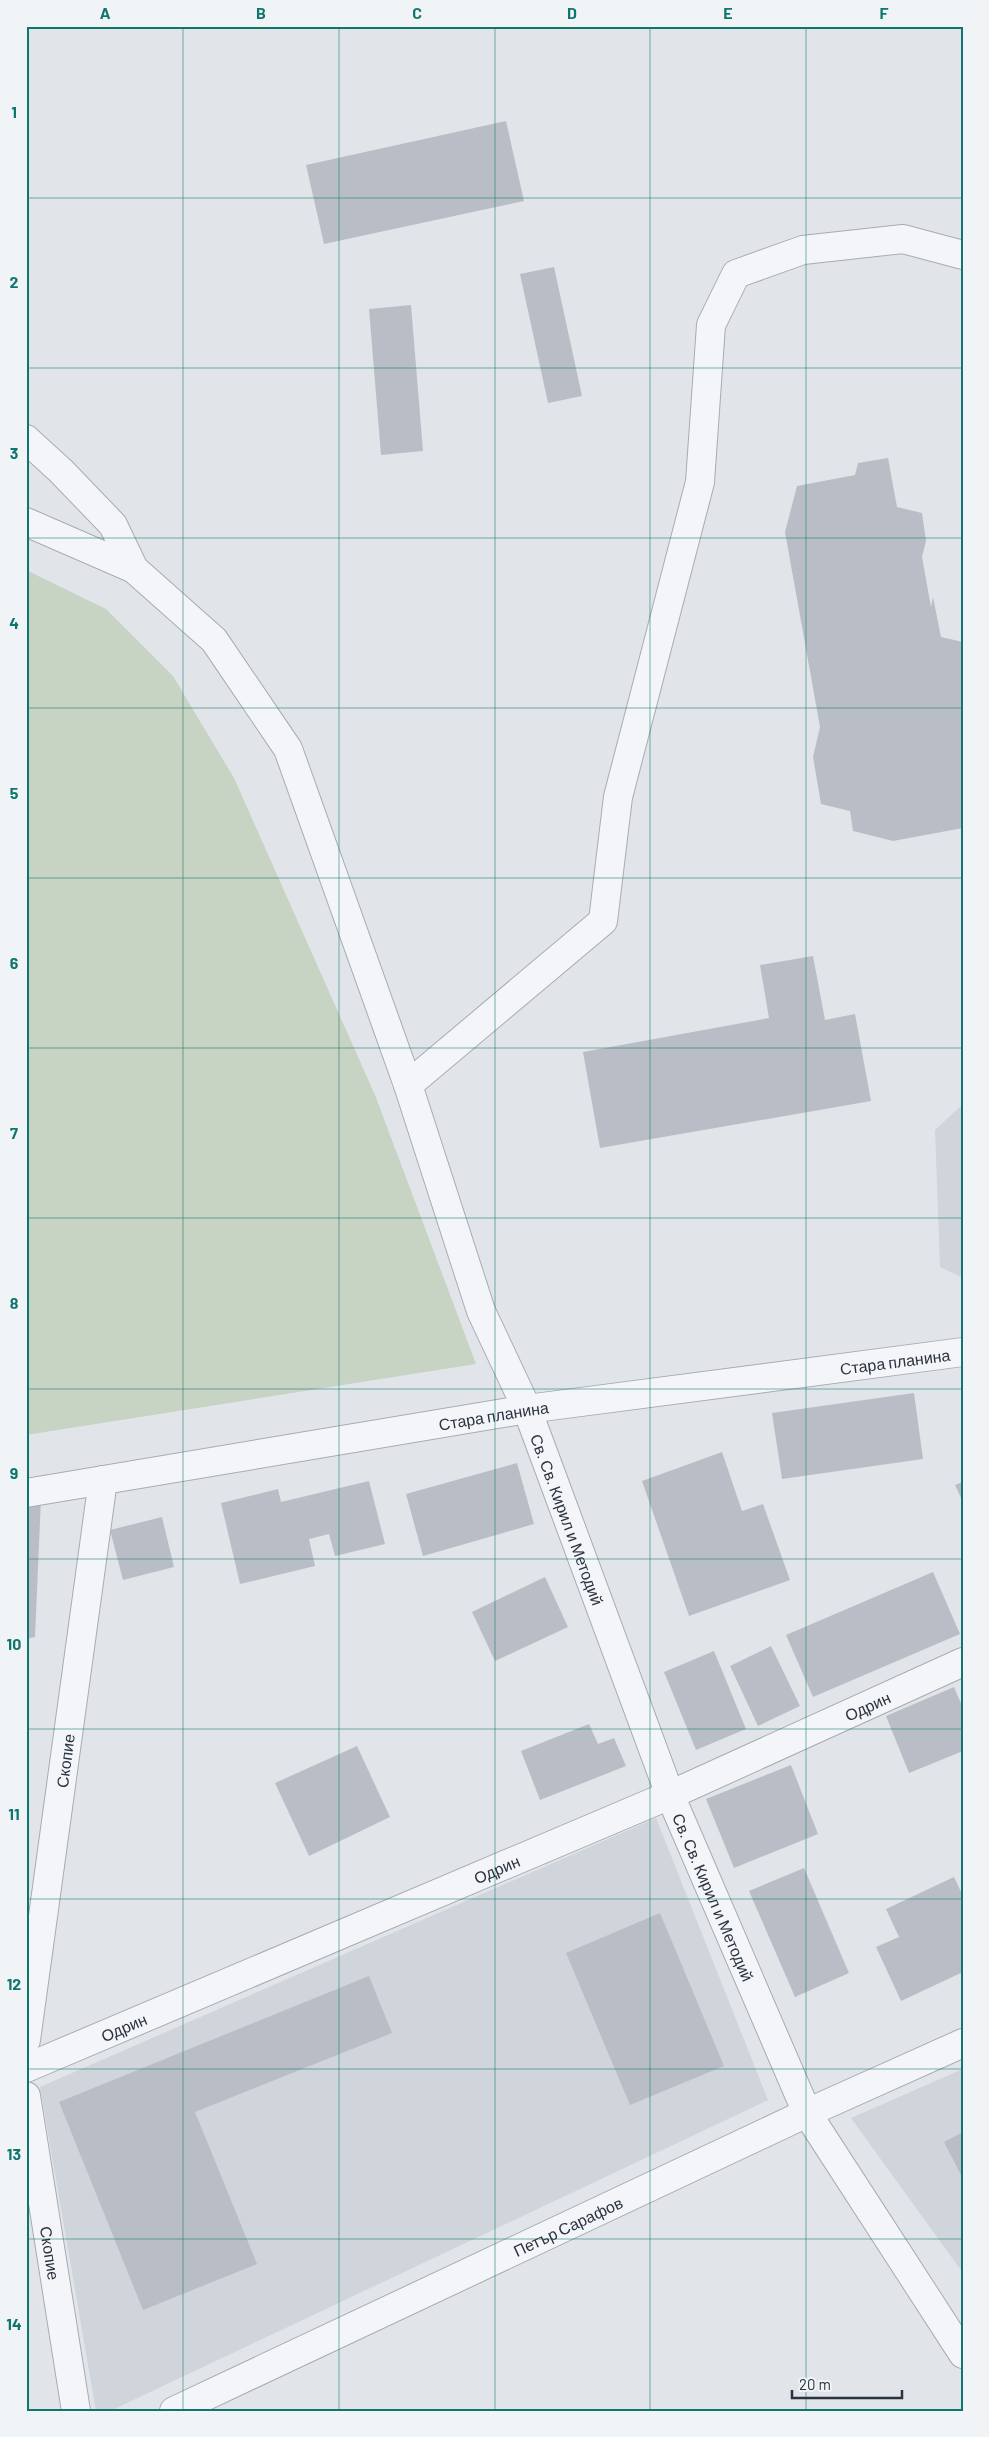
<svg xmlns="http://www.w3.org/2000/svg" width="989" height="2437" font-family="Barlow,sans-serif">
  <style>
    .built { fill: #d0d4db }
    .green { fill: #c7d3c3 }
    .building { fill: #b9bec6 }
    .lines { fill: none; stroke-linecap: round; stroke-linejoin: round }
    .minor-casing { stroke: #a6acb3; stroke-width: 30 }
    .tertiary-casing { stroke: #a6acb3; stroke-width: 30 }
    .minor { stroke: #f4f5f8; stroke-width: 28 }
    .tertiary { stroke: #f4f5f8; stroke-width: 28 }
    .grid { fill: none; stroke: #0f766e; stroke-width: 1; stroke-opacity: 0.55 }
    .labels { text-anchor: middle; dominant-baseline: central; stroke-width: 4; stroke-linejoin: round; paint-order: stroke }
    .street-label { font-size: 16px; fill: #2a3340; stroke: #f1f4f7 }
    .neatline { fill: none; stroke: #0f766e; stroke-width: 2 }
    .grid-label { font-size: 16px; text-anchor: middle; font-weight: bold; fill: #0f766e }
  </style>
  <rect width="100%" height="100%" fill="#e1e5e9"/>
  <!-- built -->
  <path class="built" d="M963,1104V1278L940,1267L935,1130Z
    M656,1818L768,2100L110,2411H96L40,2087Z
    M963,2069V2273L851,2118Z"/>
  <!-- green -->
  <path class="green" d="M26,570L106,609L173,676L234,778L375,1095L476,1364L26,1435Z"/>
  <!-- building -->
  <path class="building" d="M506,121L524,201L324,244L306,165Z
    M554,267L582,396L548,403L520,274Z
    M411,305L423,451L381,455L369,309Z
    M888,458L897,507L922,513L926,541L922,557L931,607L933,597L941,637L963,642V828L893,841L853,831L850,811L821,804L813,757L820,727L785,532L797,486L855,475L858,463Z
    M813,956L825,1020L855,1014L871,1101L600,1148L583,1052L769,1018L760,965Z
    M914,1393L923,1459L782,1479L772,1413Z
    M722,1452L742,1511L763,1504L790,1580L689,1616L642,1481Z
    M517,1463L534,1524L423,1556L406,1494Z
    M369,1481L385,1544L335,1556L329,1534L309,1539L315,1566L240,1584L221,1503L278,1489L281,1502Z
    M963,1482V1502L955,1485Z
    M26,1498L41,1499L35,1637L26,1639Z
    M162,1517L174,1567L123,1580L110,1530Z
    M933,1572L960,1634L813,1697L786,1635Z
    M545,1577L568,1627L495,1661L472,1612Z
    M771,1646L800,1706L758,1726L730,1666Z
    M714,1651L746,1729L696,1750L664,1672Z
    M954,1687L963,1708V1751L909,1773L886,1716Z
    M589,1724L598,1744L614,1738L626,1766L540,1800L521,1751Z
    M357,1746L390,1817L309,1856L275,1783Z
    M791,1765L818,1834L734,1868L706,1799Z
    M804,1868L849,1973L795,1997L749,1891Z
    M954,1877L963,1896V1972L901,2001L876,1947L899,1937L886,1909Z
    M660,1913L724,2066L630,2105L566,1953Z
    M369,1976L392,2033L195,2112L257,2264L143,2310L59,2102Z
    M963,2132V2179L944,2142Z"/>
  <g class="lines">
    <defs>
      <g id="minor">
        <path id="s1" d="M26,439L61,471L113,525L134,569L214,640L288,749L408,1085L481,1311L527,1409L670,1795L807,2113L963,2354"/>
        <path d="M26,522L134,569"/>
        <path d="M408,1085L603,921L618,797L700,482L711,325L736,274L803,250L903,239L963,255"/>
        <path id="s2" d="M26,2040L103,1480"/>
        <path id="s3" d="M26,2068L670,1795L963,1662"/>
        <path id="s4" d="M26,2096L76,2411"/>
        <path id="s5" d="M174,2411L807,2113L963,2043"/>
      </g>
      <g id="tertiary">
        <path id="s6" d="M26,1493L527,1409L963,1352"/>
      </g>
    </defs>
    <!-- minor casing -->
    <use href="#minor" class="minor-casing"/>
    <!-- tertiary casing -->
    <use href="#tertiary" class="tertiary-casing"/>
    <!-- minor -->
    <use href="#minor" class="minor"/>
    <!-- tertiary -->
    <use href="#tertiary" class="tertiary"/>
  </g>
  <!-- grid -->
  <path class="grid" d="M183,26V2411M339,26V2411M495,26V2411M650,26V2411M806,26V2411M26,198H963M26,368H963M26,538H963M26,708H963M26,878H963M26,1048H963M26,1218H963M26,1389H963M26,1559H963M26,1729H963M26,1899H963M26,2069H963M26,2239H963"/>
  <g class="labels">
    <!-- street labels -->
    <g class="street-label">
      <text stroke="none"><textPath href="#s6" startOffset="879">Стара планина</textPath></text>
      <text stroke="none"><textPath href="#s6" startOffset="474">Стара планина</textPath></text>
      <text stroke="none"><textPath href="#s1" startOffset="1230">Св. Св. Кирил и Методий</textPath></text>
      <text stroke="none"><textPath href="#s3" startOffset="916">Одрин</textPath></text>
      <text stroke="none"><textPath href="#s2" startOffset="282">Скопие</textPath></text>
      <text stroke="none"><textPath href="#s3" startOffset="511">Одрин</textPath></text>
      <text stroke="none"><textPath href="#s1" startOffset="1635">Св. Св. Кирил и Методий</textPath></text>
      <text stroke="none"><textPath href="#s3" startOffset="106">Одрин</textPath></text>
      <text stroke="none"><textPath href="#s5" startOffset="435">Петър Сарафов</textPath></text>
      <text stroke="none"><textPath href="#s4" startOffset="159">Скопие</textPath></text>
    </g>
  </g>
  <!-- border -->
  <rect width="989" height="2437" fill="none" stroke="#f1f4f7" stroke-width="55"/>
  <!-- scale -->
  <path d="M792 2390v8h110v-8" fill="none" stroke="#2a3340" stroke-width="2.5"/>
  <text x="799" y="2390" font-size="15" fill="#2a3340" stroke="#f1f4f7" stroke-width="4" paint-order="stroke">20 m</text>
  <rect x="28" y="28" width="934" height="2382" class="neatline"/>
  <g class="grid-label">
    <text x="105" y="19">A</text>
    <text x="261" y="19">B</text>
    <text x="417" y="19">C</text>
    <text x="572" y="19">D</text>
    <text x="728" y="19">E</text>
    <text x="884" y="19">F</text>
    <text x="14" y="118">1</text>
    <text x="14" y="288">2</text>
    <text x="14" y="459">3</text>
    <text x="14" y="629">4</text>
    <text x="14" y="799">5</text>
    <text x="14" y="969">6</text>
    <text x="14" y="1139">7</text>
    <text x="14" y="1309">8</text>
    <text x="14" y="1479">9</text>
    <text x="14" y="1650">10</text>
    <text x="14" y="1820">11</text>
    <text x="14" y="1990">12</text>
    <text x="14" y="2160">13</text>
    <text x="14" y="2330">14</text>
  </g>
</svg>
